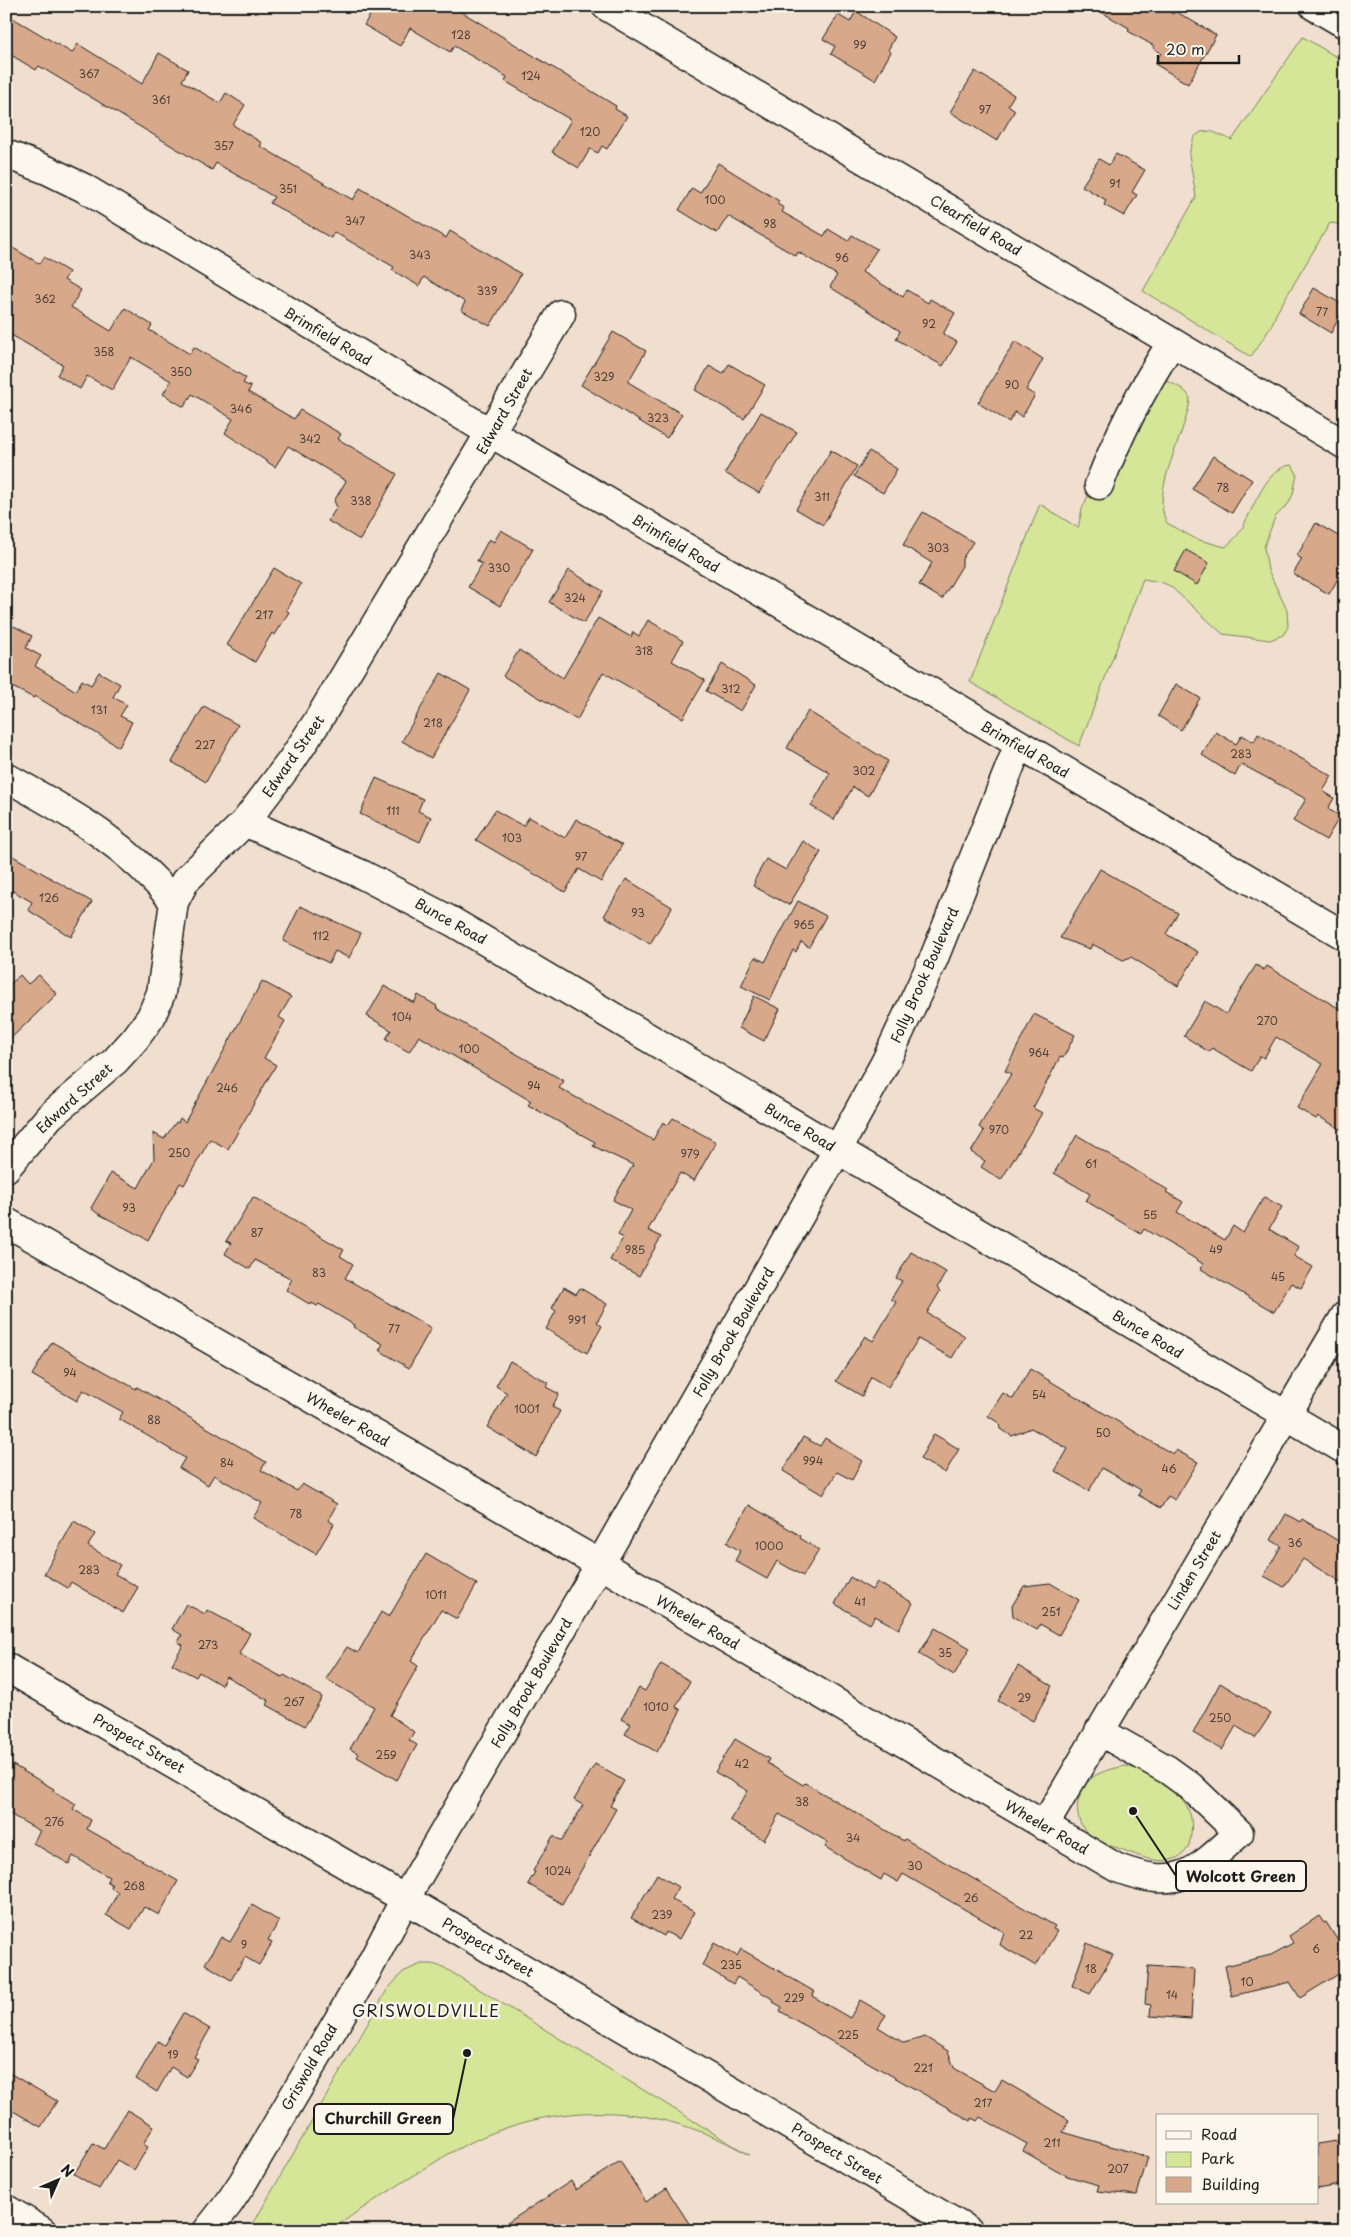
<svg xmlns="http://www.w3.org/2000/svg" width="1351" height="2237" font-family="'Playpen Sans',sans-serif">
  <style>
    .green { fill: #d5e699; stroke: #78815a }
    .building { fill: #d8a88b; stroke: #1c1c1c }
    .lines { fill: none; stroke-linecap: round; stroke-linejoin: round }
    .minor-casing { stroke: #1c1c1c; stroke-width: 31 }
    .tertiary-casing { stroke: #1c1c1c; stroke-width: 31 }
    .secondary-casing { stroke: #1c1c1c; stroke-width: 31 }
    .minor { stroke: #fbf7ec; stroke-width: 28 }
    .tertiary { stroke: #fbf7ec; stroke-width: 28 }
    .secondary { stroke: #fbf7ec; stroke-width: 28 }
    .labels { text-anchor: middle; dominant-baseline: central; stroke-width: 5; stroke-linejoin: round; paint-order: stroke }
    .number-label { font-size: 11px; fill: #4b3f38 }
    .street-label { font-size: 14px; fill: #1c1c1c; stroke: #fbf7ec }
    .quarter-label { font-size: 16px; letter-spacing: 1px; fill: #1c1c1c; stroke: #fbf7ec }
    .leader { fill: none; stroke: #1c1c1c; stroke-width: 2 }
    .callout-dot { fill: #1c1c1c; stroke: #fbf7ec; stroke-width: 2 }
    .callout { fill: #fbf7ec; stroke: #1c1c1c; stroke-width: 2 }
    .callout-label { font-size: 15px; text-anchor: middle; font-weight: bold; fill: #1c1c1c }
  </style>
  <rect width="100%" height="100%" fill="#f0dfcf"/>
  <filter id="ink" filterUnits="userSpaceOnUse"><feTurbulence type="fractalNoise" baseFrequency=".02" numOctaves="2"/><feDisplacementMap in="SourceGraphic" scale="10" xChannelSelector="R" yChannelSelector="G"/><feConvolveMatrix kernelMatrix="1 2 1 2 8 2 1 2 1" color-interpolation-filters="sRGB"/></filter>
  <g filter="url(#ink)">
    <!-- green -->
    <path class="green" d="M1303,37L1345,62V225L1330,223L1276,314C1272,329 1259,343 1251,357L1143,291L1196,197L1189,154L1194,137L1201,132L1211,131L1232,140Z
      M1161,379C1171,383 1187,388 1190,399C1187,432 1149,492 1167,523L1196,539L1225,547C1231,542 1237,537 1241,530C1252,512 1266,466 1292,465L1297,474L1293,494L1289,503L1275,517L1264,547L1268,570L1287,610L1288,627L1283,635L1270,640L1223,634L1170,586L1161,582L1143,579L1079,746L970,682L1040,504L1078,528L1082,509L1108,452Z
      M1125,1766C1144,1769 1178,1791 1187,1807C1193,1817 1192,1830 1190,1841C1188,1852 1180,1858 1170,1860C1155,1863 1139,1856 1126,1851C1114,1846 1101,1844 1091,1836C1071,1821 1074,1792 1093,1777C1101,1771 1116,1768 1125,1766Z
      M421,1964H432L443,1967L749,2155C649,2096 535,2099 437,2161C411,2177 386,2193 360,2210C350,2216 339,2226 329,2230C318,2234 264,2231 249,2231L387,1990L403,1972Z"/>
    <!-- building -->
    <path class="building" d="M373,6H452L616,106L615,109L627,116L607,149L602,146L598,153L590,149L579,168L552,152L571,120L505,81L507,77L454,46L450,52L410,28L400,46L364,25L375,7Z
      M1091,6H1159L1173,14L1175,11L1216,35L1188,84L1155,64L1161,53L1153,48L1154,46L1128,31L1129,28Z
      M856,11L895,37L888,50L891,52L875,80L831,54L835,46L823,39L838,15L850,22Z
      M6,14L72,53L78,44L142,84L159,53L188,70L182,81L220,103L226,93L245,105L233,125L262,143L260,146L353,200L360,188L446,238L450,231L521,274L490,326L461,310L465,302L427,279L424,277L419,286L392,270L394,267L334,232L331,238L270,203L274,197L216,163L212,170L39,66L36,70L6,52Z
      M975,71L1014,95L1008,105L1015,110L997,141L950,112Z
      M1116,154L1145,170L1132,192L1137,195L1124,216L1104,205L1106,200L1082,186L1099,159L1109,165Z
      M718,163L779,201L777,204L784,208L782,212L824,236L828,229L848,241L852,235L877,249L862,272L903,297L907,290L928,303L930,299L955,313L943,334L957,342L943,366L896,339L900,331L830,287L837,275L798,252L796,256L728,216L717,233L679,210L692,188L700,193Z
      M6,244L40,264L44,257L69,272L64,280L81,290L71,307L111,331L125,308L152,325L149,330L190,354L194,347L246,378L243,383L251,387L248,392L294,419L300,410L341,434L338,439L397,474L360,540L328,521L337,507L334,501L346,481L288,446L275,467L225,433L233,419L192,394L184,407L163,394L171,381L131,357L112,390L87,376L80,389L57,375L63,365L6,332Z
      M1314,288L1345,306L1331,333L1299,314Z
      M613,332L646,351L628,382L682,414L667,438L581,385Z
      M1015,341L1043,359L1026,390L1035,395L1022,417L1015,412L1009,422L978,403Z
      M729,364L765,385L744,419L695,390L709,366L723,374Z
      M761,412L797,432L759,493L725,473Z
      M831,450L857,466L823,525L796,509Z
      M869,451L897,469L883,493L854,476Z
      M1213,456L1252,480L1232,513L1192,489Z
      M923,512L973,542L962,559V566L942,599L919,585L932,563L903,545Z
      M1316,523L1345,540V567L1329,594L1293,574L1302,559L1297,556Z
      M501,530L533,549L500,606L468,587L482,564L477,561L489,539L494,542Z
      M1186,550L1209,563L1197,585L1174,571Z
      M274,568L301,584L286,610L289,612L275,635L272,633L255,662L227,645Z
      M569,570L603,591L584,623L549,602Z
      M598,618L631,637L633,632L639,636L648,620L683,641L672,661L705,680L683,718L603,672L577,720L503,676L519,650L563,678Z
      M14,626L32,636L26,648L41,656L35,666L76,691L82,680L91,685L99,672L120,684L113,697L127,705L120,716L132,722L119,747L35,696L34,698L6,684V636Z
      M722,664L756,685L741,711L706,691Z
      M441,673L470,690L431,758L402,741Z
      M1176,684L1200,698L1181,730L1158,716Z
      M204,706L238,725L206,782L172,762Z
      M808,711L888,761L868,796L853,787L834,820L811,806L830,773L787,748Z
      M1216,732L1236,744L1242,735L1254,742L1258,734L1332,776L1323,791L1334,798L1328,809L1340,816L1326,840L1293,821L1306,799L1241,764L1235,776L1202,755Z
      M376,778L423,799L418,811L431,817L420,842L360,814Z
      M495,810L523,826L529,817L565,838L576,819L622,845L601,882L579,869L565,892L476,840Z
      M803,841L821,852L789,905L753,886L755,882L754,881L766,859L786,870Z
      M6,852L92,902L71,937L28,910L32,902L6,887Z
      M1100,869L1178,913L1166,934L1198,952L1178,986L1131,957L1123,960L1092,944L1090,949L1060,938Z
      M626,879L672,907L650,944L604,916Z
      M798,901L826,916L809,947L801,942L796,952L793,950L770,1000L741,986L755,957L765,962Z
      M300,906L361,933L349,958L335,951L329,963L283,941Z
      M1256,965L1264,970L1267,966L1345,1012V1132L1318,1116L1316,1119L1297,1108L1323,1064L1276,1037L1264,1058L1260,1056L1251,1071L1212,1048L1209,1052L1184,1036L1205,1001L1226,1014Z
      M20,975L28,984L39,975L57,994L6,1043V988Z
      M262,981L291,997L279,1017L285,1021L264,1058L276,1065L228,1149L210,1139L184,1185L180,1183L148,1240L97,1213L91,1208L111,1173L138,1188L154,1159L153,1133L164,1139L176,1122L178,1123L180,1118L185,1122Z
      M384,986L414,1003L418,995L437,1006L436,1008L564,1081L559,1088L653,1140L663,1122L668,1125L673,1118L716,1142L694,1181L680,1173L648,1230L661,1237L639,1276L610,1260L623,1238L618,1235L631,1210L613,1200L633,1165L593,1146L595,1142L528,1105L531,1101L419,1036L409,1052L386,1039L391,1030L367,1016Z
      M754,996L780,1009L764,1041L739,1028Z
      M1034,1014L1075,1035L1063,1058L1060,1057L1033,1108L1042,1113L1001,1180L981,1167L985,1161L971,1152L984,1131L979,1127L1011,1074L1005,1071Z
      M1077,1135L1168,1190L1166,1192L1183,1202L1177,1212L1225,1240L1233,1226L1243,1233L1264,1197L1282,1207L1269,1229L1299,1247L1294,1256L1313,1267L1301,1288L1291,1283L1274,1312L1201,1269L1203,1264L1189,1255L1144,1229L1141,1234L1086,1201L1090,1194L1054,1173Z
      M253,1197L344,1250L340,1256L353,1264L345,1278L431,1328L409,1368L379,1350L383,1344L353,1327L354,1325L319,1304L317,1306L312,1303L311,1305L286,1290L292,1279L255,1260L250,1269L225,1254L231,1243L226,1241Z
      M911,1252L946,1272L937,1288L940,1291L927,1313L965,1336L952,1358L918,1339L888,1387L871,1377L862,1396L836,1381L865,1336L873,1341L896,1302L891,1299L902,1281L896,1278Z
      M564,1287L576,1294L580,1288L607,1304L597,1322L602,1326L587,1353L546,1329L556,1311L552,1308Z
      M52,1342L136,1389L137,1387L266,1462L261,1470L297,1491L302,1484L337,1504L328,1520L334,1524L316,1554L253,1518L262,1503L214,1475L208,1485L179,1468L185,1458L119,1419L123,1412L83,1390L77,1401L32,1375Z
      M510,1361L548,1383L546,1387L559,1394L552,1407L560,1411L536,1457L487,1427L507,1393L496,1386Z
      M1030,1369L1157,1445L1173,1454L1176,1450L1198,1462L1175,1500L1168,1496L1161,1508L1138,1495L1141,1490L1102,1468L1089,1491L1055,1471L1068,1449L1031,1428L1012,1436L1000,1429L999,1423L988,1416L1003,1393L1013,1399Z
      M934,1434L959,1449L945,1473L920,1459Z
      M803,1437L820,1446L825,1438L862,1461L852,1480L837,1472L823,1495L783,1471Z
      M749,1505L801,1536L800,1538L819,1550L803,1576L777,1561L767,1579L735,1561L740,1551L727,1543Z
      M1286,1514L1300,1522L1302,1519L1345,1545V1585L1303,1559L1284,1587L1264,1576L1281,1546L1271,1540Z
      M74,1521L95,1534L88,1546L120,1565L115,1574L138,1587L123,1613L71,1582L68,1588L44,1574Z
      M426,1554L477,1584L457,1619L441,1610L411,1661L418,1666L390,1715L414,1732L409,1740L417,1745L397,1780L357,1757L359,1754L350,1749L374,1707L326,1679L347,1647L358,1653L381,1612L389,1617Z
      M850,1577L872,1590L877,1582L913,1603L899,1629L875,1616L870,1624L835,1604Z
      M1050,1583L1079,1600L1059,1635L1040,1624L1037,1630L1013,1616L1012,1606L1024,1586Z
      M186,1604L205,1614L207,1610L250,1633L239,1654L282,1677L284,1675L322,1697L305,1726L267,1705L269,1701L226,1676L221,1685L199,1672L196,1677L172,1664L183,1645L178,1642L182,1635L172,1629Z
      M935,1628L970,1648L954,1675L919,1654Z
      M661,1664L690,1681L676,1707L681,1710L657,1752L625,1734L631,1724L621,1719L639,1688L645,1691Z
      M1018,1666L1052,1686L1033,1721L998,1701Z
      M1220,1683L1271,1714L1255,1738L1236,1726L1222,1750L1193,1733Z
      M735,1739L769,1759L767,1763L803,1785L805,1783L904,1841L905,1839L1055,1926L1053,1929L1057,1931L1036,1966L1000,1945L1004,1932L903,1874L898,1882L884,1874L881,1880L825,1847L828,1842L779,1814L764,1840L730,1820L748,1791L715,1772Z
      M6,1761L54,1789L53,1791L76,1804L73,1809L91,1820L87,1829L178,1881L159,1915L144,1907L131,1929L106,1915L118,1892L111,1888L112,1885L107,1881L109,1877L73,1856L69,1864L33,1843L40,1831L6,1812Z
      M595,1764L624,1781L610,1806L616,1809L562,1904L528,1884L535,1872L533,1871L553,1836L562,1841L583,1805L574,1800Z
      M657,1874L678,1887L671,1899L694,1912L679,1939L666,1932L664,1936L631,1918Z
      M252,1905L279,1921L268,1940L272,1943L259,1965L245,1957L231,1980L205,1964L221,1937L230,1942Z
      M1319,1916L1324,1923L1326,1922L1345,1952V1970L1300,1998L1290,1982L1232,1996L1225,1966L1271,1955L1293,1943L1289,1936Z
      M714,1943L737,1956L741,1949L815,1992L812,1996L850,2018L860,2000L886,2015L878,2027L904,2043L925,2037L948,2051L954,2068L995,2091L1002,2080L1069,2120L1063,2132L1148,2157L1137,2195L1097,2191L1099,2185L1067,2176L1023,2151L1027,2144L980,2117L977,2121L972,2118L971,2121L822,2036L780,2011L782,2007L773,2002L774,2000L737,1977L733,1984L722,1977L702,1965Z
      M1087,1943L1113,1955L1090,1994L1072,1986Z
      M1148,1966L1194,1969L1191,2019L1150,2016L1151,2005L1145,2004Z
      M183,2013L210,2029L194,2057L198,2059L187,2077L171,2067L157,2092L136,2079L158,2041L164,2045Z
      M6,2071L57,2101L41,2127L6,2107Z
      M127,2110L154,2126L143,2144L148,2147L134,2170L117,2160L99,2189L74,2174L93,2143L104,2149Z
      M1337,2141L1339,2148L1345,2146V2184L1317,2189V2144Z
      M620,2161L646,2202L666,2188L694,2231H495L571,2181L576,2190Z"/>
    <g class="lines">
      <defs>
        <path id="minor" d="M606,6L1345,445
          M1314,6L1345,24
          M6,154L47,170L84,188L491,433L1345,936
          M1099,485C1118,435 1143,387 1172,342
          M6,777C72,814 125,842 174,902
          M245,822L363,875L453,922L1345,1450
          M6,1168L50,1116L115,1061L135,1039L151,1017L161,993L174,902L185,881L245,822L292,760L317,722L561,314
          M6,1222L600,1564L1117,1868C1179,1891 1194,1874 1239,1833L1190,1786L1168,1770L1099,1731
          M1044,1826L1345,1316
          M405,1899L600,1564L838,1149L886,1061L934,958L1019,744
          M6,2209L42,2231"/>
        <path id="tertiary" d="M207,2231L229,2203L243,2182L370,1966L405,1899"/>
        <path id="secondary" d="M6,1667L405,1899L969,2231"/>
      </defs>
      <!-- minor casing -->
      <use href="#minor" class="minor-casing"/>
      <!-- tertiary casing -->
      <use href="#tertiary" class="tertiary-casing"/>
      <!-- secondary casing -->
      <use href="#secondary" class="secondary-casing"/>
      <!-- minor -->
      <use href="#minor" class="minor"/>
      <!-- tertiary -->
      <use href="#tertiary" class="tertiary"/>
      <!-- secondary -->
      <use href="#secondary" class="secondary"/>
    </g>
  </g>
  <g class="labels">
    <!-- number labels -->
    <g class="number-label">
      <text x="461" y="34">128</text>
      <text x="860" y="44">99</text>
      <text x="89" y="73">367</text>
      <text x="531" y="75">124</text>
      <text x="161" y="99">361</text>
      <text x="985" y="109">97</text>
      <text x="590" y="131">120</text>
      <text x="224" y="145">357</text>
      <text x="1115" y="183">91</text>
      <text x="288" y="188">351</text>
      <text x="715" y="199">100</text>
      <text x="355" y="220">347</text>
      <text x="770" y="223">98</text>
      <text x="420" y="254">343</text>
      <text x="842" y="257">96</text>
      <text x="487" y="290">339</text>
      <text x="45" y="298">362</text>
      <text x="1322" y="311">77</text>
      <text x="929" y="323">92</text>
      <text x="104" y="351">358</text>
      <text x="181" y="371">350</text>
      <text x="604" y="376">329</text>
      <text x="1012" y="384">90</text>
      <text x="241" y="408">346</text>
      <text x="658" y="417">323</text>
      <text x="310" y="438">342</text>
      <text x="1223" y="487">78</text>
      <text x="822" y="496">311</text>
      <text x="361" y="500">338</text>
      <text x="938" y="547">303</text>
      <text x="499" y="567">330</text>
      <text x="575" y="597">324</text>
      <text x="264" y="614">217</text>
      <text x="644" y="650">318</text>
      <text x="731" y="688">312</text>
      <text x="99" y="709">131</text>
      <text x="433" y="722">218</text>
      <text x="205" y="744">227</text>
      <text x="1241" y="753">283</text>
      <text x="864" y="770">302</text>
      <text x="393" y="810">111</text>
      <text x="512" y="837">103</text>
      <text x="581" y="856">97</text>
      <text x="49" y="897">126</text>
      <text x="638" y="912">93</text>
      <text x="804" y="924">965</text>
      <text x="321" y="935">112</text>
      <text x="402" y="1016">104</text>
      <text x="1267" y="1020">270</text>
      <text x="469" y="1048">100</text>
      <text x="1039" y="1052">964</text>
      <text x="534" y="1085">94</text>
      <text x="227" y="1087">246</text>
      <text x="999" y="1129">970</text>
      <text x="179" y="1152">250</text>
      <text x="690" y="1153">979</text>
      <text x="1091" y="1163">61</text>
      <text x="129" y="1207">93</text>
      <text x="1150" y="1214">55</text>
      <text x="257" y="1232">87</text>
      <text x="635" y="1249">985</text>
      <text x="1216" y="1249">49</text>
      <text x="319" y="1272">83</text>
      <text x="1278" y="1276">45</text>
      <text x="577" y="1319">991</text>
      <text x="394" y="1328">77</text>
      <text x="70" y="1372">94</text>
      <text x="1039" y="1394">54</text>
      <text x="527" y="1408">1001</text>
      <text x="154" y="1419">88</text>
      <text x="1103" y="1432">50</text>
      <text x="813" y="1460">994</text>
      <text x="227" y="1462">84</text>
      <text x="1169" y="1468">46</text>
      <text x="296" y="1513">78</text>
      <text x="1295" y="1542">36</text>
      <text x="769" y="1545">1000</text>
      <text x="89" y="1569">283</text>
      <text x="436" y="1594">1011</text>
      <text x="860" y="1601">41</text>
      <text x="1051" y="1611">251</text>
      <text x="208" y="1644">273</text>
      <text x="945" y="1652">35</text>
      <text x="1024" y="1697">29</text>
      <text x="294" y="1701">267</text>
      <text x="656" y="1706">1010</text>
      <text x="1220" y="1717">250</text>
      <text x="386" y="1754">259</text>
      <text x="742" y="1763">42</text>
      <text x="802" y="1801">38</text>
      <text x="54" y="1821">276</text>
      <text x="853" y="1837">34</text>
      <text x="915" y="1865">30</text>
      <text x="558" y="1870">1024</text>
      <text x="134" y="1885">268</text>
      <text x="971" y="1897">26</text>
      <text x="662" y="1914">239</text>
      <text x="1026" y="1934">22</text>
      <text x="244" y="1944">9</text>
      <text x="1316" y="1948">6</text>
      <text x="731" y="1964">235</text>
      <text x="1091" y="1968">18</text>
      <text x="1247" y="1981">10</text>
      <text x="1172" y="1994">14</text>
      <text x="794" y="1997">229</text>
      <text x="848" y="2034">225</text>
      <text x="173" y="2054">19</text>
      <text x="923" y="2067">221</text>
      <text x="983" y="2102">217</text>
      <text x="1052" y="2142">211</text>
      <text x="1118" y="2168">207</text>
    </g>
    <!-- street labels -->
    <g class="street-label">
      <text transform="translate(976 225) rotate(31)">Clearfield Road</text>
      <text transform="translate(328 336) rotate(31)">Brimfield Road</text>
      <text transform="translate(504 411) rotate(-60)">Edward Street</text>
      <text transform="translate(676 543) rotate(31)">Brimfield Road</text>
      <text transform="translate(1025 749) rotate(30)">Brimfield Road</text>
      <text transform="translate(293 756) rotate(-55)">Edward Street</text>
      <text transform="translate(451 921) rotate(29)">Bunce Road</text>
      <text transform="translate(924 975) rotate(-66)">Folly Brook Boulevard</text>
      <text transform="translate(74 1098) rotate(-42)">Edward Street</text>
      <text transform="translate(800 1127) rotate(31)">Bunce Road</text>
      <text transform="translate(733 1332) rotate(-60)">Folly Brook Boulevard</text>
      <text transform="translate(1148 1334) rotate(31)">Bunce Road</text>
      <text transform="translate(348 1419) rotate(30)">Wheeler Road</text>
      <text transform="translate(1194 1570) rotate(-59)">Linden Street</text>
      <text transform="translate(698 1622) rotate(30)">Wheeler Road</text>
      <text transform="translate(531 1683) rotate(-60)">Folly Brook Boulevard</text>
      <text transform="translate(139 1743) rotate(30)">Prospect Street</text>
      <text transform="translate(1047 1827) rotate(30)">Wheeler Road</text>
      <text transform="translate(488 1947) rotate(30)">Prospect Street</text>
      <text transform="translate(309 2067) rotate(-60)">Griswold Road</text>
      <text transform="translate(837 2153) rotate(31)">Prospect Street</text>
    </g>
    <!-- quarter labels -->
    <g class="quarter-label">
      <text x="426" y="2010">GRISWOLDVILLE</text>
    </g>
  </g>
  <!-- callouts -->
  <path class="leader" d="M1133 1811L1176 1876M467 2053L453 2119"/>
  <g class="callout-dot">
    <circle cx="1133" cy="1811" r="5"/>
    <circle cx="467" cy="2053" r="5"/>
  </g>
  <g class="callout">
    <rect x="1176" y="1861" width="130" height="30" rx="5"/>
    <rect x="314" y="2104" width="139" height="30" rx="5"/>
  </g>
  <g class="callout-label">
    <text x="1241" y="1882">Wolcott Green</text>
    <text x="383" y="2124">Churchill Green</text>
  </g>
  <!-- margin -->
  <rect width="1351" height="2237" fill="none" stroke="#fbf7ec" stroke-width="25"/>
  <rect x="12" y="12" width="1326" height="2212" fill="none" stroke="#1c1c1c" stroke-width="2" filter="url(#ink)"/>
  <!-- legend -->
  <rect x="1156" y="2114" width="162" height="90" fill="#fbf7ec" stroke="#a29f99"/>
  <rect x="1166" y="2131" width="25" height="8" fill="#fbf7ec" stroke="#a29f99"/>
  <text x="1201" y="2140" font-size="15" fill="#1c1c1c">Road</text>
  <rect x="1166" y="2152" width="25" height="15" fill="#d5e699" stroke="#a29f99"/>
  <text x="1201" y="2164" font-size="15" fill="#1c1c1c">Park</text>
  <rect x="1166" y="2177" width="25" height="15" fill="#d8a88b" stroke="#a29f99"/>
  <text x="1201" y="2190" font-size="15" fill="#1c1c1c">Building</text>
  <!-- north arrow -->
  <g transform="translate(58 2180) rotate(45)" stroke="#fbf7ec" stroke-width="4" paint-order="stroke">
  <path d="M0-4L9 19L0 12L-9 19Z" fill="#1c1c1c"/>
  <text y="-8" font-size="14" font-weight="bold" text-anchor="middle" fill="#1c1c1c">N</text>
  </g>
  <!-- scale -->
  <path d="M1158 55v8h81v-8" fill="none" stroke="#1c1c1c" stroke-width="2.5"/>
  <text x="1166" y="55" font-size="15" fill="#1c1c1c" stroke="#fbf7ec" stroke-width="4" paint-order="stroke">20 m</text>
</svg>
